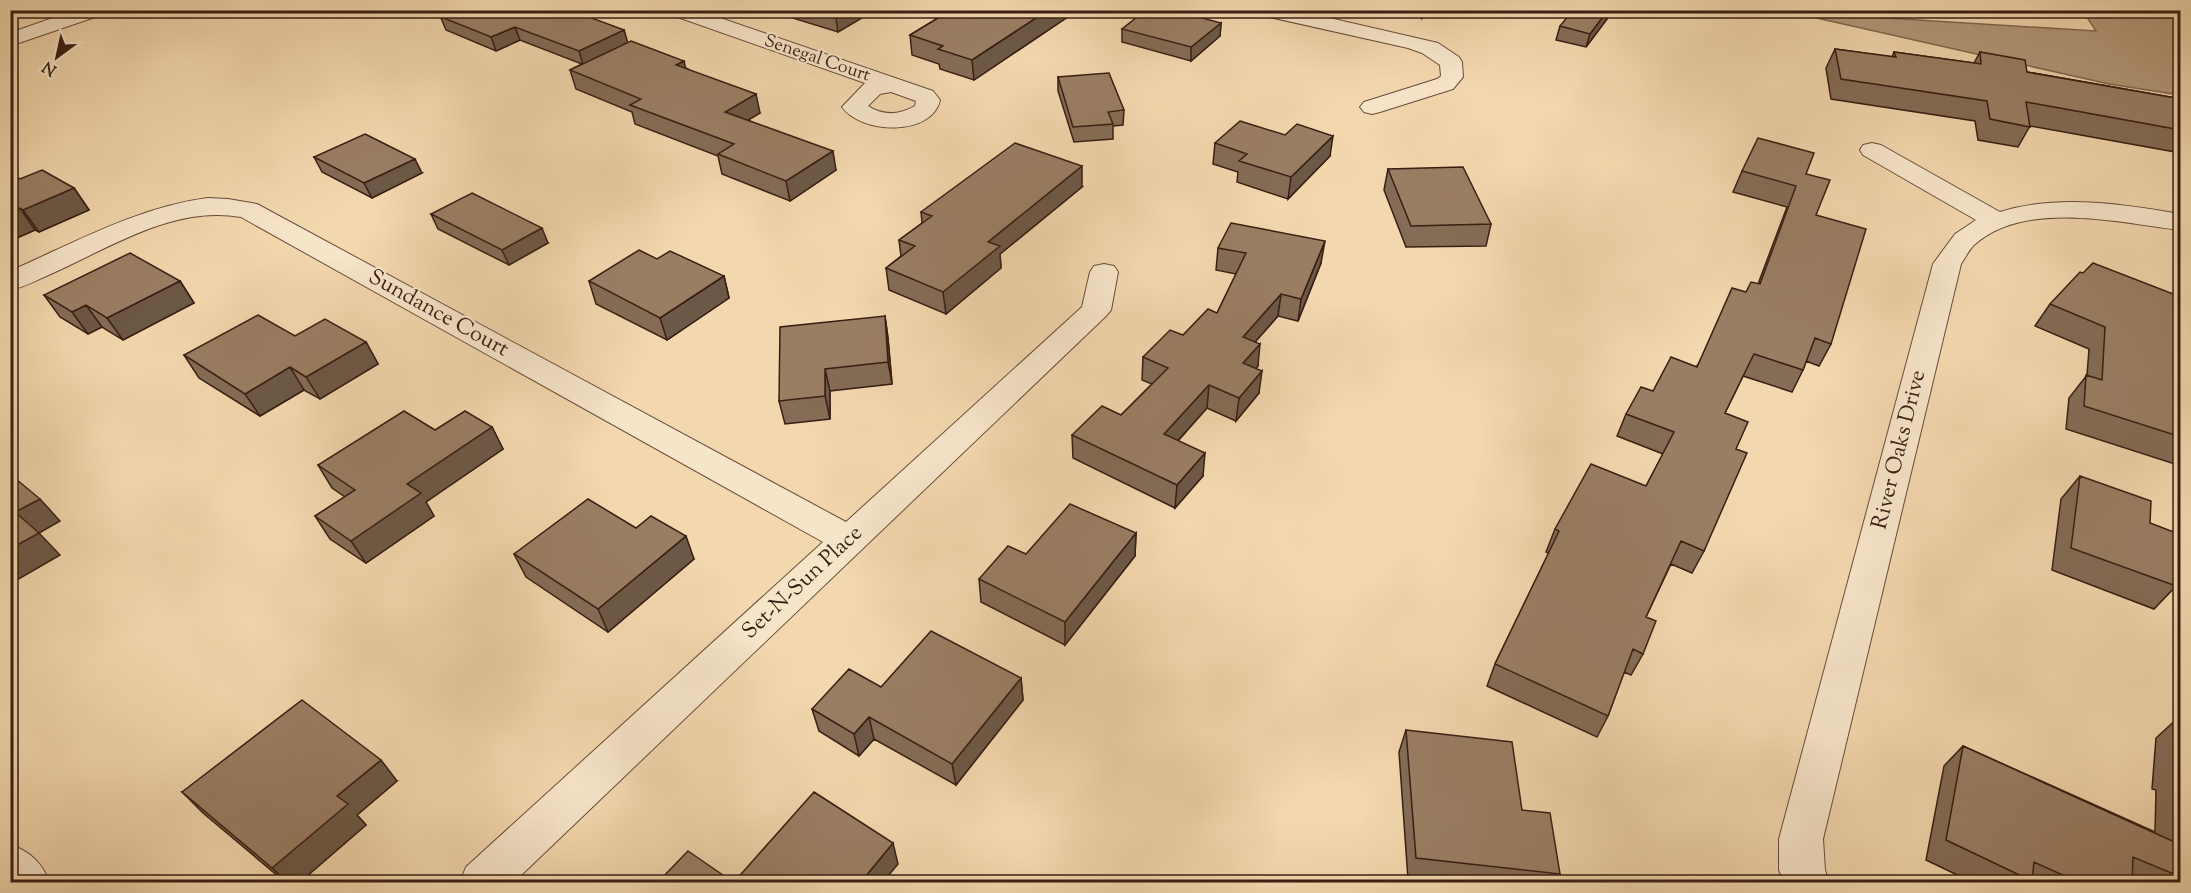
<svg xmlns="http://www.w3.org/2000/svg" width="2191" height="893" font-family="'Sorts Mill Goudy',serif">
  <style>
    .water { fill: #b49879; stroke: #836750; stroke-width: 1.5 }
    .lines { fill: none; stroke-linecap: round; stroke-linejoin: round }
    .minor-casing { stroke: #684c3a; stroke-width: 2 }
    .minor { fill: #f7e5ca; fill-rule: evenodd }
    .wall { fill: #846c56; stroke: #391e13; stroke-width: 1.5 }
    .shaded-wall { fill: #6c5846; stroke: #391e13; stroke-width: 1.5 }
    .building { fill: #9a7e64; stroke: #391e13; stroke-width: 1.5 }
    .labels { text-anchor: middle; dominant-baseline: central; stroke-width: 4.5; stroke-linejoin: round; paint-order: stroke }
    .far-street-label { font-size: 18px; fill: #391e13; stroke: #f7e5ca }
    .street-label { font-size: 22px; fill: #391e13; stroke: #f7e5ca }
  </style>
  <rect width="100%" height="100%" fill="#f3d7ae"/>
  <filter id="stains"><feTurbulence type="fractalNoise" baseFrequency=".00333" numOctaves="4"/><feColorMatrix values="0 0 0 0 .2 0 0 0 0 .09 0 0 0 0 .02 0 0 0 .5 -.17"/></filter>
  <radialGradient id="worn" r=".72"><stop offset=".6" stop-color="#630" stop-opacity="0"/><stop offset="1" stop-color="#630" stop-opacity=".3"/></radialGradient>
  <!-- water -->
  <path class="water" d="M2083,11H2180V95L2109,84L1790,12L2096,31Z"/>
  <g class="lines">
    <defs>
      <path id="minor" d="M75,10H107L104,14L10,46V33Z
        M666,10H697L933,91L940,100C932,137 861,134 842,107L865,83L669,14ZM891,92L916,101L915,106C899,115 884,116 868,106L880,94Z
        M1255,10H1295L1438,43L1459,57L1462,62L1463,77L1453,89L1380,112L1372,114L1364,112L1360,107L1364,102L1437,79L1441,76L1440,65L1422,53L1408,48L1265,16L1258,14Z
        M1872,143L1881,145L2000,212C2058,194 2122,204 2180,214V230C2120,223 2025,199 1974,245C1969,250 1965,258 1961,264L1823,839L1825,870L1829,882H1784L1779,870V839L1933,264L1955,234L1976,220L1863,155L1860,150L1863,145Z
        M208,198L228,199L257,204L846,522L1082,307L1090,272L1094,266L1104,264L1114,266L1118,272L1111,310L1106,316L514,882H460L466,867L823,542L241,217C174,205 111,247 53,273C39,279 25,287 10,290V271C74,243 138,207 208,198Z
        M10,844C30,852 43,863 49,882H10Z"/>
    </defs>
    <!-- minor casing -->
    <use href="#minor" class="minor-casing"/>
    <!-- minor -->
    <use href="#minor" class="minor"/>
  </g>
  <!-- wall -->
  <path class="wall" d="M422,10H565L624,30L627,43L686,68L760,113L748,120L836,170L790,201L722,174L718,156L635,124L632,112L576,89L570,70L582,64L520,40L496,51L446,30L441,18Z
    M767,10H874L838,32Z
    M951,10H1078L974,80L940,69L939,64L912,55L910,35Z
    M1391,10H1428L1422,18Z
    M1607,19L1586,47L1556,40L1560,26Z
    M1221,23L1220,36L1191,61L1122,42V29Z
    M1835,49L1892,57L1894,52L1974,63L1980,52L2027,72L2181,99V153L2030,126L2018,147L1978,140L1975,121L1831,99L1826,68Z
    M1058,77L1124,110L1123,125L1113,126V139L1074,142L1058,91Z
    M1215,143L1330,156L1288,199L1237,182L1238,172L1213,164Z
    M314,157L422,173L372,198L322,172Z
    M1388,169L1491,224L1486,246L1406,247L1384,190Z
    M1742,171L1806,174L1816,215L1831,344L1819,366L1806,361L1803,370L1792,392L1743,376L1725,413L1736,449L1704,551L1692,573L1671,564L1646,617L1643,654L1631,675L1624,672L1608,716L1597,737L1487,686L1495,664L1549,553L1546,552L1555,529L1646,486L1663,454L1617,436L1626,414L1653,391L1697,366L1746,292L1758,284L1787,207L1733,192Z
    M10,175L20,179L74,188L89,210L39,232L35,230L10,241Z
    M1082,187L1000,254L1001,268L946,314L889,290L886,268L901,256L899,240L922,223L921,212Z
    M431,214L548,243L509,265L438,229Z
    M1218,248L1321,263L1298,321L1278,316L1255,342L1258,366L1256,368L1259,393L1236,421L1207,408L1178,441L1203,476L1175,508L1073,458L1072,435L1121,415L1152,384L1142,380L1143,357L1183,335L1217,313L1236,274L1216,270Z
    M657,259L724,276L729,298L667,340L596,304L589,281Z
    M180,281L194,303L123,340L102,327L88,334L60,317L44,295Z
    M2181,297V466L2066,429L2069,398L2087,375L2089,349L2035,326L2050,304Z
    M885,316L888,338L892,384L830,391V419L785,424L779,401Z
    M295,336L366,342L378,364L320,399L304,390L260,416L199,378L184,355Z
    M492,427L503,449L426,502L434,516L366,563L330,539L315,516L345,497L332,488L318,465L435,430Z
    M2080,476L2150,523L2176,586L2154,609L2052,570L2061,499Z
    M636,528L694,559L608,632L526,577L514,554Z
    M1136,533L1135,556L1065,645L981,602L979,579L1026,554Z
    M1021,678L1023,700L956,785L874,739L859,756L819,731L812,709L881,687Z
    M2179,717L2181,718V882H1972L1926,860L1944,766L1963,746L2155,832L2156,790L2152,789L2156,738Z
    M1406,730L1522,810L1560,874L1555,882H1442L1408,879L1399,752Z
    M397,781L357,815L366,825L300,882H285L203,813L182,792Z"/>
  <!-- shaded-wall -->
  <path class="shaded-wall" d="M838,10L874,11L838,32L835,12Z
    M1048,10H1078L974,80L972,60Z
    M1423,10H1428L1422,18Z
    M1608,10H1610L1607,19L1586,47L1590,34Z
    M1221,23L1220,36L1191,61V47Z
    M515,27L520,40L496,51L491,37Z
    M624,30L628,43L583,65L579,51Z
    M684,61L688,79L676,65Z
    M756,94L760,113L730,131L725,112Z
    M1333,136L1330,156L1288,199L1291,177Z
    M833,151L836,170L790,201L786,181Z
    M415,159L422,173L372,198L364,183Z
    M1082,166V187L1000,254L1001,268L946,314L943,292L988,242Z
    M74,188L89,210L39,232L23,210Z
    M20,208L35,230L10,241V212Z
    M542,228L548,243L509,265L502,250Z
    M1325,241L1321,263L1298,321L1301,299Z
    M724,276L729,298L667,340L660,318Z
    M180,281L194,303L123,340L107,318Z
    M1281,294L1278,316L1240,359L1243,337Z
    M86,305L102,327L88,334L72,312Z
    M885,316L888,338L892,384L888,362Z
    M366,342L378,364L320,399L306,377Z
    M1260,344L1258,366L1241,385L1243,363Z
    M290,367L304,390L260,416L245,394Z
    M825,369L830,391V419L825,396Z
    M1262,371L1259,393L1236,421L1239,398Z
    M1209,385L1207,408L1163,457L1164,434Z
    M492,427L503,449L426,502L434,516L366,563L351,541L407,484Z
    M1205,453L1203,476L1175,508L1177,485Z
    M40,499L60,521L39,533L60,555L10,584V549L15,512Z
    M1136,533L1135,556L1065,645V622Z
    M686,536L694,559L608,632L598,609Z
    M1021,678L1023,700L956,785L952,764Z
    M869,717L874,739L859,756L854,734Z
    M381,760L397,781L357,815L366,825L300,882H287L272,868L337,796Z
    M893,843L898,864L883,882H861Z"/>
  <!-- building -->
  <path class="building" d="M453,10H565L573,14L576,12L624,30L579,51L515,27L491,37L441,17L454,11Z
    M951,10H1048L972,60L938,49L943,46L910,35Z
    M1146,10H1173L1221,23L1191,47L1122,29Z
    M1573,10H1608L1590,34L1560,26Z
    M631,41L684,61L676,65L756,94L725,112L833,151L786,181L718,154L734,144L630,105L641,99L570,70Z
    M1835,49L1896,57L1894,52L1981,64L1980,52L2025,60L2027,72L2181,99V130L2026,102L2030,127L1990,119L1987,101L1841,79Z
    M1109,73L1124,110L1108,112L1113,124L1073,127L1058,77Z
    M1240,121L1285,135L1297,124L1333,136L1291,177L1239,161L1247,154L1215,143Z
    M365,134L415,159L364,183L314,157Z
    M1758,138L1814,153L1806,174L1830,180L1816,215L1866,229L1831,344L1815,338L1803,370L1754,354L1725,413L1748,422L1736,449L1747,453L1704,551L1681,541L1646,617L1656,621L1643,654L1633,649L1608,716L1495,664L1559,531L1555,529L1591,464L1646,486L1674,432L1626,414L1641,387L1653,391L1671,357L1697,367L1732,288L1746,292L1751,282L1760,284L1796,186L1742,171Z
    M1015,143L1082,166L988,242L1000,246L943,292L886,268L915,246L899,240L932,216L921,212Z
    M1463,167L1491,224L1411,226L1388,169Z
    M42,170L74,188L23,210L20,208L10,212V175H12L20,179Z
    M472,193L542,228L502,250L431,214Z
    M1231,223L1325,241L1301,299L1281,294L1243,337L1260,344L1243,363L1262,371L1239,398L1209,385L1164,434L1205,453L1177,485L1072,435L1102,406L1121,415L1168,368L1143,357L1170,330L1183,335L1208,309L1217,313L1246,253L1218,248Z
    M639,250L657,259L670,251L724,276L660,318L589,281Z
    M130,253L180,281L107,318L86,305L72,312L44,295Z
    M2093,263L2181,297V437L2084,406L2086,375L2102,380L2105,327L2050,304L2080,272L2083,273Z
    M258,315L295,336L325,319L366,342L306,377L290,367L245,394L184,355Z
    M885,316L888,362L825,369V396L779,401L780,327Z
    M404,411L435,430L465,411L492,427L407,484L421,493L351,541L315,516L355,490L318,465Z
    M10,474L40,499L15,512L39,533L10,549Z
    M2080,476L2151,501L2150,523L2179,534L2176,586L2071,548Z
    M588,499L636,528L651,516L686,536L598,609L514,554Z
    M1070,504L1136,533L1065,622L979,579L1008,546L1026,554Z
    M931,631L1021,678L952,764L869,717L854,734L812,709L849,669L881,687Z
    M302,700L381,760L337,796L348,804L272,868L182,792Z
    M2179,717L2181,718V877L2133,857L2132,882H2078L2034,862L2032,881L1946,840L1963,746L2179,844L2180,770L2177,768Z
    M1406,730L1512,742L1522,810L1550,813L1560,874L1416,858Z
    M814,792L893,843L861,882H734Z
    M688,851L733,882H658Z"/>
  <g class="labels">
    <!-- far-street labels -->
    <g class="far-street-label">
      <text transform="translate(817 59) rotate(19)">Senegal Court</text>
    </g>
    <!-- street labels -->
    <g class="street-label">
      <text transform="translate(438 314) rotate(29)">Sundance Court</text>
      <text transform="translate(1900 450) rotate(-76)">River Oaks Drive</text>
      <text transform="translate(803 583) rotate(-43)">Set-N-Sun Place</text>
    </g>
  </g>
  <!-- margin -->
  <rect width="2191" height="893" fill="none" stroke="#f3d7ae" stroke-width="36"/>
  <rect x="12" y="12" width="2167" height="869" fill="none" stroke="#391e13" stroke-width="3"/>
  <rect x="18" y="18" width="2155" height="857" fill="none" stroke="#391e13" stroke-width="1.5"/>
  <!-- north arrow -->
  <g transform="translate(57 57) rotate(213)" stroke="#f7e5ca" stroke-width="4.5" paint-order="stroke">
  <path d="M0-4.5L10 22L0 15L-10 22Z" fill="#391e13"/>
  <text y="-9" font-size="16" font-weight="bold" text-anchor="middle" fill="#391e13">N</text>
  </g>
  <rect width="100%" height="100%" filter="url(#stains)"/>
  <rect width="100%" height="100%" fill="url(#worn)"/>
</svg>
